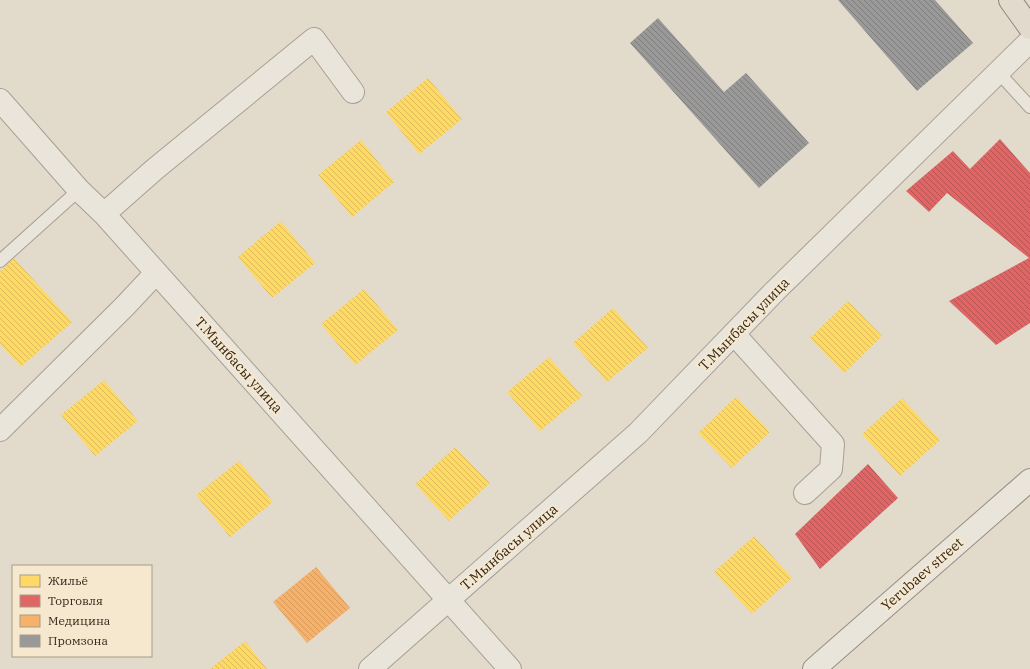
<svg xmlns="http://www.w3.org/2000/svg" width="1030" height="669" font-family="'IBM Plex Serif',serif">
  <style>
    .homes { fill: url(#homes-back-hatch) }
    .shops { fill: url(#shops-back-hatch) }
    .health { fill: url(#health-back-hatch) }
    .industry { fill: url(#industry-back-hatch) }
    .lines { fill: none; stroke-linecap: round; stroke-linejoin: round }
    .service-casing { stroke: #a79f93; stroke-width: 14 }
    .minor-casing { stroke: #a79f93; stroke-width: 24 }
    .secondary-casing { stroke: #978e83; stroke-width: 24 }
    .primary-casing { stroke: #8c857a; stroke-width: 24 }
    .service { stroke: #eae5db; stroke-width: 12 }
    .minor { stroke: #eae5db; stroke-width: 22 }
    .secondary { stroke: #eae5db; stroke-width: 22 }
    .primary { stroke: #e2dbcd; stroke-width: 22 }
    .labels { text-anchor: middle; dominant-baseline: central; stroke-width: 4; stroke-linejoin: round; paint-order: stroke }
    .street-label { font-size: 14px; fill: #35271c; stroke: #f5e8ce }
  </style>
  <defs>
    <pattern id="homes-back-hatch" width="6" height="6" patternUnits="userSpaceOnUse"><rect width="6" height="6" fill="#ffd966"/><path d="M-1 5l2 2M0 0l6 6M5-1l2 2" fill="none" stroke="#dbba58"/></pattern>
    <pattern id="shops-back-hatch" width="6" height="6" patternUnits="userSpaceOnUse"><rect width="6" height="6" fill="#e06666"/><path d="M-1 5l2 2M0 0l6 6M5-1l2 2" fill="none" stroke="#b65453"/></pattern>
    <pattern id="health-back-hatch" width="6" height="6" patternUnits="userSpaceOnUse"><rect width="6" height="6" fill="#f6b26b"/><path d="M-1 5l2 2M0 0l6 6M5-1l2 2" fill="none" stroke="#d4995c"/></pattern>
    <pattern id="industry-back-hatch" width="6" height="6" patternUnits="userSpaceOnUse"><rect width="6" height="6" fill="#999"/><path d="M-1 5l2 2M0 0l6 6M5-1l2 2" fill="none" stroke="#7e7d7c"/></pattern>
  </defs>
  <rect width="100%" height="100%" fill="#e2daca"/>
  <!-- homes -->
  <path class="homes" d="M428,78L462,119L419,154L386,112Z
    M361,140L394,182L352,217L318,175Z
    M281,221L315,263L272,298L238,257Z
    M14,258L72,322L21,367L0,344V271Z
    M364,289L398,330L355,365L321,324Z
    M848,301L882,336L844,373L810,338Z
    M613,308L648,348L607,382L573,343Z
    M549,357L582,396L540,431L507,392Z
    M104,380L138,421L95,456L61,415Z
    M736,397L770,432L732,468L698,433Z
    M902,398L940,440L900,476L862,434Z
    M455,447L490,483L449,521L415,484Z
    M239,461L273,502L230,537L196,495Z
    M754,536L792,578L752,614L714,572Z
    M245,641L267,669H210Z"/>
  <!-- shops -->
  <path class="shops" d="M1000,139L1030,173V323L996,345L949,301L1029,258L947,193L929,212L906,191L953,151L970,169Z
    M868,464L898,498L820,569L795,534Z"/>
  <!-- health -->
  <path class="health" d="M316,567L350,608L307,643L273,602Z"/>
  <!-- industry -->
  <path class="industry" d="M838,0H935L973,43L917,91Z
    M658,18L724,92L746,73L809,143L759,188L630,43Z"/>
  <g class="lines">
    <defs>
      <path id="service" d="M999,73L1030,107
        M0,261L79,190"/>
      <path id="minor" d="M0,100L79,190L104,214L205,327L510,669
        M104,214L155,169L314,39L353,92
        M734,334L833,444L831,469L805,493
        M0,430L124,307L156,273
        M370,669L638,433L775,291L1030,41"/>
      <path id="secondary" d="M814,669L1030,480"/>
      <path id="primary" d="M1010,0L1030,28"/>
    </defs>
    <!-- service casing -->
    <use href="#service" class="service-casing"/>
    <!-- minor casing -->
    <use href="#minor" class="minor-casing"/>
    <!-- secondary casing -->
    <use href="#secondary" class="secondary-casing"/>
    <!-- primary casing -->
    <use href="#primary" class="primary-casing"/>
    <!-- service -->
    <use href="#service" class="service"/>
    <!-- minor -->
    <use href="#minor" class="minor"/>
    <!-- secondary -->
    <use href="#secondary" class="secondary"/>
    <!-- primary -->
    <use href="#primary" class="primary"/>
  </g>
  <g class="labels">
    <!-- street labels -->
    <g class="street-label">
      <text transform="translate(744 324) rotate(-46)">Т.Мынбасы улица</text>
      <text transform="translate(239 365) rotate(48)">Т.Мынбасы улица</text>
      <text transform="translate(509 547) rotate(-41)">Т.Мынбасы улица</text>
      <text transform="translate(922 574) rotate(-41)">Yerubaev street</text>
    </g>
  </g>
  <!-- legend -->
  <rect x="12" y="565" width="140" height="92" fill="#f5e8ce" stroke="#a89b87"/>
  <rect x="20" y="575" width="20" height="12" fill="#ffd966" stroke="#a89b87"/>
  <text x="48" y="585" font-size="12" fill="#35271c">Жильё</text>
  <rect x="20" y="595" width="20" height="12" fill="#e06666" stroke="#a89b87"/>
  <text x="48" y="605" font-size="12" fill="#35271c">Торговля</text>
  <rect x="20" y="615" width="20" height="12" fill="#f6b26b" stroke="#a89b87"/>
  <text x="48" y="625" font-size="12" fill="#35271c">Медицина</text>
  <rect x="20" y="635" width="20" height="12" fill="#999999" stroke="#a89b87"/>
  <text x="48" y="645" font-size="12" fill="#35271c">Промзона</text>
</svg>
